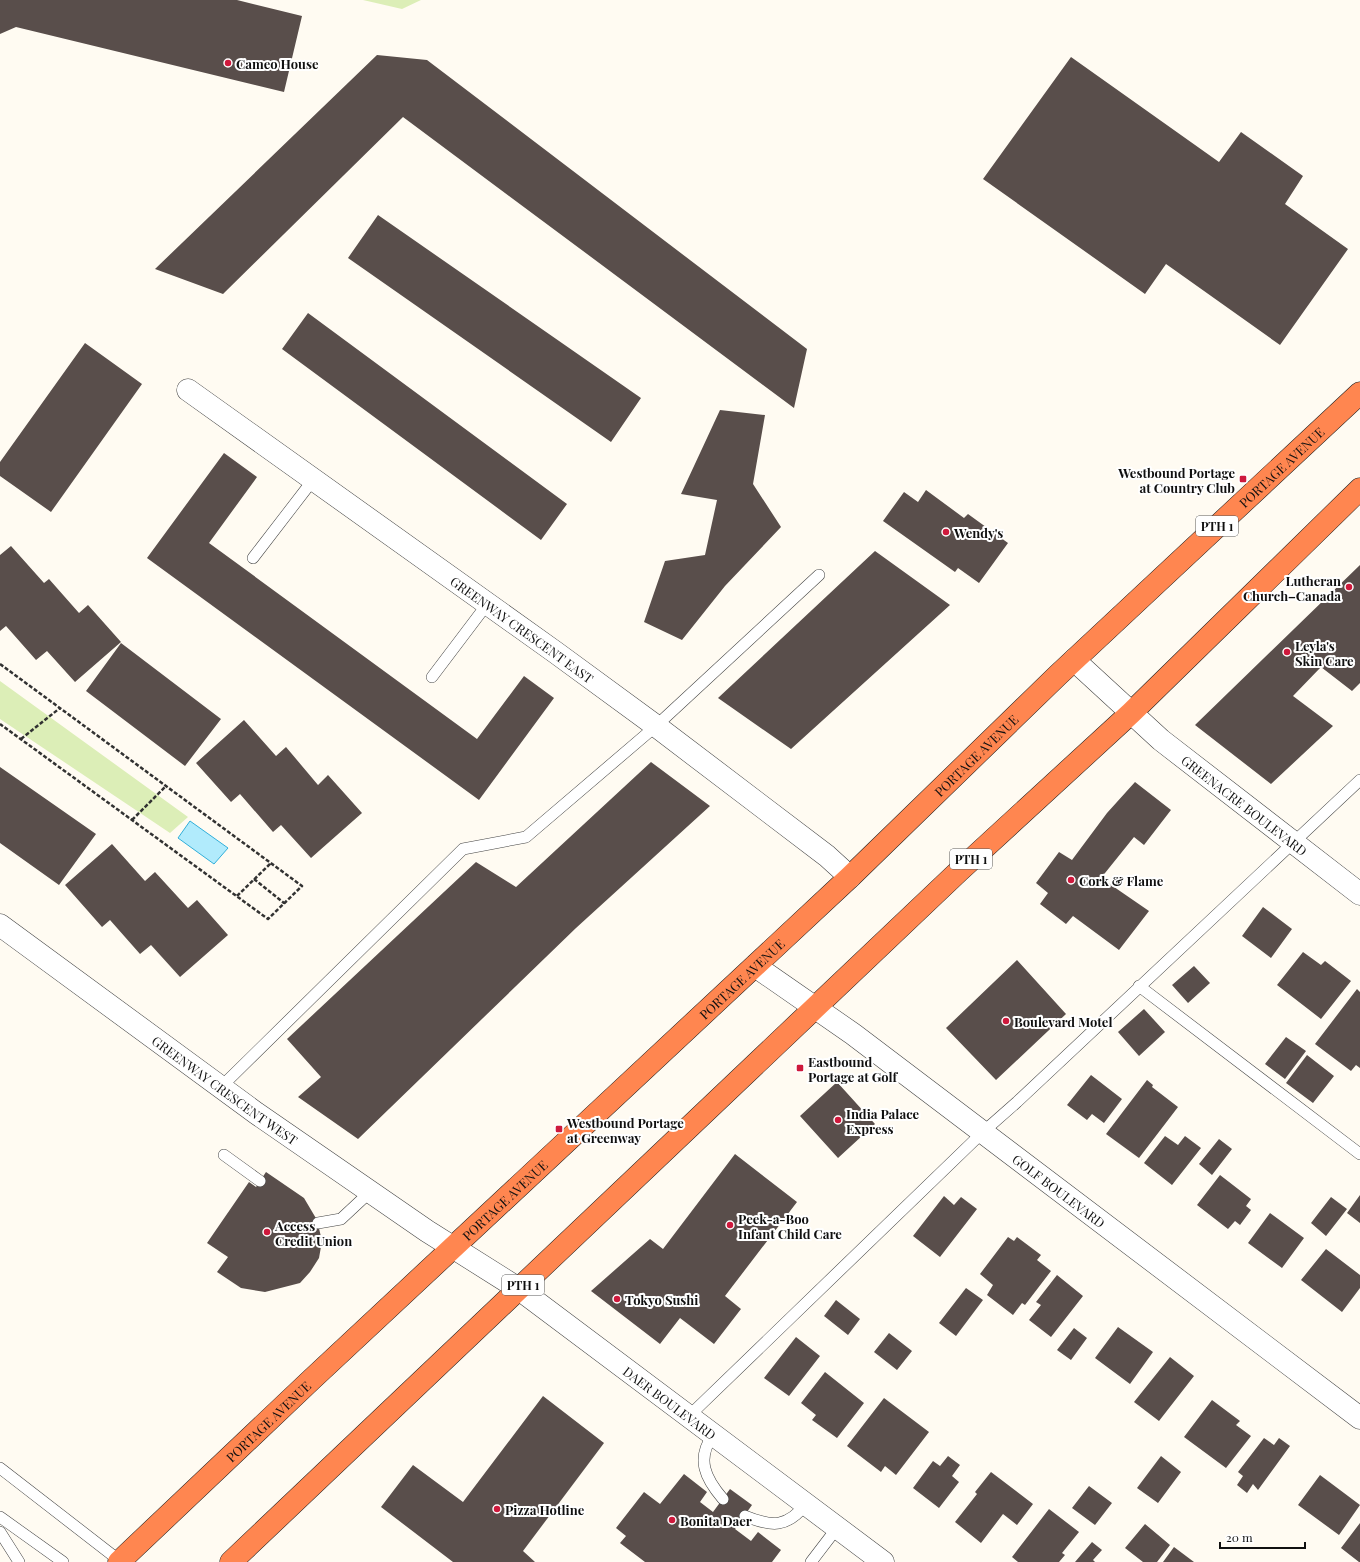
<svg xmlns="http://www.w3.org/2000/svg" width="1360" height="1562" font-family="'Playfair Display',serif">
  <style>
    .green { fill: #dceeb7 }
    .water { fill: #b1ebfc; stroke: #31afda }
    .building { fill: #594e4b }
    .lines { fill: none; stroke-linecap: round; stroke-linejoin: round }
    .lane-casing { stroke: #434343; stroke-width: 12 }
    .street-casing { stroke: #434343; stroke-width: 23 }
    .highway-casing { stroke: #212121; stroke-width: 23 }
    .path { stroke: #323232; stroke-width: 2.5; stroke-dasharray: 4 2; stroke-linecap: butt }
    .lane { stroke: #fff; stroke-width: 11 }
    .street { stroke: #fff; stroke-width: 22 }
    .highway { stroke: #ff8650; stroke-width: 22 }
    .poi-dot { fill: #ce193c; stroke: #fff; stroke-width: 1.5 }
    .labels { text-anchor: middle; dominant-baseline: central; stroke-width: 4; stroke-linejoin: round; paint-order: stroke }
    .shield { fill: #fff; stroke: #585858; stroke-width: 1 }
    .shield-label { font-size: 12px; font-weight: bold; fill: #101010 }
    .poi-label { font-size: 13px; font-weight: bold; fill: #101010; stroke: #fff; text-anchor: start }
    .street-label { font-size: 13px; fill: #101010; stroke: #fff }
  </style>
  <rect width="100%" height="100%" fill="#fffbf2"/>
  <!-- green -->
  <path class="green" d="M363,0H421L402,9Z
    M0,681L188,817L170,833L0,719Z"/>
  <!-- water -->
  <path class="water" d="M190,821L228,848L214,864L178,838Z"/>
  <!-- building -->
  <path class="building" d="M0,0H237L302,16L284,92L16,27L0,34Z
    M377,55L427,60L807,349L794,408L403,117L223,294L155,269Z
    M1071,57L1219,162L1241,132L1303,176L1285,204L1348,249L1280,345L1166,264L1145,294L983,179Z
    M378,215L641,398L611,442L348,258Z
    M308,313L567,504L541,540L282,349Z
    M85,343L142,384L51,512L0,476V462Z
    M720,410L765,415L753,484L781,527L725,586L682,640L644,622L665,561L705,555L717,500L681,494Z
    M224,453L257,477L209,543L477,739L524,676L554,698L479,800L147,558Z
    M926,490L964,518L968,514L1008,543L979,583L958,568L955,572L883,521L904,492L918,502Z
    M11,546L44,583L49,579L79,613L88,605L121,642L75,682L47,651L36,660L6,626L0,631V555Z
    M875,551L950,605L791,749L718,698Z
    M1360,565V683L1352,691L1321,667L1293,696L1333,726L1271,784L1195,725Z
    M121,643L221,719L185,766L86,691Z
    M244,720L276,756L286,747L318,785L328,775L362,813L311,858L281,825L273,832L240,794L231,802L196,763Z
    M651,762L710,806L576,928L358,1139L298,1097L321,1077L287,1039L476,862L516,887Z
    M0,767L96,834L59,885L0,843Z
    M1135,782L1171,810L1144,845L1134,837L1101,878L1149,911L1119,950L1073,916L1066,924L1040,904L1048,893L1036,883L1059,852L1072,860L1107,813Z
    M112,844L145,881L155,872L188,908L197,900L228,935L180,977L151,945L140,954L110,920L102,927L65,885Z
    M1263,907L1292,929L1271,958L1242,936Z
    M1303,952L1321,965L1325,961L1351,981L1321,1019L1277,985Z
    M1017,960L1066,1014L996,1080L946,1028Z
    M1194,966L1210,983L1188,1003L1172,985Z
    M1357,989L1360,992V1068L1356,1065L1351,1071L1315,1044Z
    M1144,1009L1165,1032L1139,1056L1118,1032Z
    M1286,1037L1306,1051L1285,1079L1265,1064Z
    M1307,1055L1334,1076L1313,1103L1286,1083Z
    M1091,1075L1122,1099L1104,1123L1092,1114L1087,1120L1067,1105Z
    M1147,1080L1153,1085L1152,1087L1178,1107L1139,1158L1106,1134Z
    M837,1082L875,1124L838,1158L800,1116Z
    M1165,1136L1178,1145L1185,1136L1201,1148L1172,1185L1144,1163Z
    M1219,1139L1232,1149L1212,1175L1199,1164Z
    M735,1154L797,1202L725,1296L741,1309L714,1344L680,1318L660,1344L591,1291L650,1239L663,1249Z
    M266,1172L304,1198L317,1220L322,1241L319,1258L310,1272L300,1283L265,1292L241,1288L217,1272L228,1257L207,1243L249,1182L256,1187Z
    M1220,1175L1251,1199L1246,1206L1251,1210L1240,1225L1235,1221L1228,1229L1197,1205Z
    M1360,1195V1223L1347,1213Z
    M944,1196L954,1205L961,1197L977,1209L940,1257L913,1236Z
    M1331,1197L1347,1209L1326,1236L1311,1223Z
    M1270,1213L1304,1238L1282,1268L1248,1243Z
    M1008,1237L1014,1241L1017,1237L1041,1255L1037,1260L1051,1271L1025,1305L1022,1303L1013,1315L987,1295L993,1285L980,1274Z
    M1326,1249L1360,1275V1288L1342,1312L1301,1280Z
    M1057,1275L1083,1296L1051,1337L1029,1320L1041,1305L1036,1302Z
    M966,1288L983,1300L956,1336L939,1323Z
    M836,1300L860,1319L848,1335L824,1316Z
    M1118,1327L1153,1352L1130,1384L1095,1358Z
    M1074,1328L1087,1338L1071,1360L1057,1350Z
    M889,1333L912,1351L897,1370L874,1352Z
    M796,1337L820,1356L789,1396L764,1378Z
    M1170,1357L1194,1376L1159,1421L1134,1402Z
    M825,1372L864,1403L837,1438L812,1420L816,1415L801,1403Z
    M543,1396L604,1443L523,1551L535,1562H453L381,1507L413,1465L463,1502Z
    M884,1398L929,1432L896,1475L885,1466L881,1472L847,1446Z
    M1212,1400L1240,1421L1236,1425L1251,1436L1226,1468L1184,1437Z
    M1264,1438L1274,1445L1279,1438L1290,1446L1258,1490L1253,1484L1247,1493L1237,1485L1243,1476L1238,1472Z
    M948,1456L960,1465L952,1476L959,1482L939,1508L913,1488L933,1461L940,1466Z
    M1161,1456L1181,1472L1158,1503L1137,1488Z
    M991,1472L1033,1504L1017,1525L1003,1514L981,1543L955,1522L977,1494L975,1492Z
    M684,1474L707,1492L700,1502L713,1512L730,1489L752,1505L735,1529L751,1541L758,1532L781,1550L772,1562H645L620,1543L626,1536L616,1528L644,1492L660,1504Z
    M1320,1475L1360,1505L1339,1535L1298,1505Z
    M1089,1486L1112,1503L1095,1525L1072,1508Z
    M1049,1509L1079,1532L1062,1553L1065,1555L1059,1562H1018L1012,1557Z
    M1360,1523V1562H1359L1341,1548Z
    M1145,1524L1170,1545L1157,1562H1143L1125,1548Z
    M1092,1542L1102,1550L1093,1560L1095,1562H1075Z
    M1174,1547L1194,1562H1163Z"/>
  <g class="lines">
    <defs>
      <path id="lane" d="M253,558L313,480
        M432,677L488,603
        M1139,986L1360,1154
        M221,1087L463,849L526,837L656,726L819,575
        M224,1155L260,1181
        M318,1223L341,1219L371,1191
        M689,1416L983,1132L1017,1102L1360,780
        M713,1435C696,1459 705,1478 723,1499
        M0,1468L120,1561
        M745,1516C772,1527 787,1528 806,1504
        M0,1517L63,1562
        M0,1532L19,1562
        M811,1562L837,1528"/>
      <g id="street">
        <path id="s1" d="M188,390L555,652L656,726L827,856L850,877"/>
        <path id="s2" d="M1074,660L1161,740L1360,894"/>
        <path id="s3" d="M0,925L256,1113L427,1231L519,1289L883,1562"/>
        <path id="s4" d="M755,966L853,1034L1360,1418"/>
      </g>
      <g id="highway">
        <path id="s5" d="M119,1562L311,1380L850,877L1058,675L1360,393"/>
        <path d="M231,1562L959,871L1131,713L1360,489"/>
      </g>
    </defs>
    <!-- lane casing -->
    <use href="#lane" class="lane-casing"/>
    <!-- street casing -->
    <use href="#street" class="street-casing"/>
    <!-- highway casing -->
    <use href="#highway" class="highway-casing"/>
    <!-- path -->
    <path class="path" d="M0,664L302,886L268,919L0,724
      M21,739L60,708
      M132,820L166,786
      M254,879L284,903
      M237,896L271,863"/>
    <!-- lane -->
    <use href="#lane" class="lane"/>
    <!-- street -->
    <use href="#street" class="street"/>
    <!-- highway -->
    <use href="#highway" class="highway"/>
  </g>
  <!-- markers -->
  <g class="poi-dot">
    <circle cx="228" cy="63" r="4"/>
    <rect x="1239" y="475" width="8" height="8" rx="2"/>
    <circle cx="946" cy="532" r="4"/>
    <circle cx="1349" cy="587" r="4"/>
    <circle cx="1287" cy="652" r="4"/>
    <circle cx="1071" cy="880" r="4"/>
    <circle cx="1006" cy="1021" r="4"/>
    <rect x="796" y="1064" width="8" height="8" rx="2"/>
    <circle cx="838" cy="1120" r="4"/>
    <rect x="555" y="1125" width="8" height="8" rx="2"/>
    <circle cx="730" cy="1225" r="4"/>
    <circle cx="267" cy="1232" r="4"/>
    <circle cx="617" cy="1299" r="4"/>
    <circle cx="497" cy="1509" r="4"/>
    <circle cx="672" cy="1520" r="4"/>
  </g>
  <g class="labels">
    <!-- shield labels -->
    <g class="shield">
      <rect x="1196" y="516" width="42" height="20" rx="3"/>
      <rect x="950" y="849" width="42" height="20" rx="3"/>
      <rect x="502" y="1275" width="42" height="20" rx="3"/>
    </g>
    <g class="shield-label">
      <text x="1217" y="526">PTH 1</text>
      <text x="971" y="859">PTH 1</text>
      <text x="523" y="1285">PTH 1</text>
    </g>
    <!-- poi labels -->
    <g class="poi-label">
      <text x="236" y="63">Cameo House</text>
      <text x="1235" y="472" text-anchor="end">Westbound Portage<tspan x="1235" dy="15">at Country Club</tspan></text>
      <text x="954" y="532">Wendy's</text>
      <text x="1341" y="580" text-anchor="end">Lutheran<tspan x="1341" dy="15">Church–Canada</tspan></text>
      <text x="1295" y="645">Leyla's<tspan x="1295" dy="15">Skin Care</tspan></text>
      <text x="1079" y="880">Cork &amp; Flame</text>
      <text x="1014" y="1021">Boulevard Motel</text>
      <text x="808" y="1061">Eastbound<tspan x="808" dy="15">Portage at Golf</tspan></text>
      <text x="846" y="1113">India Palace<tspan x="846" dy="15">Express</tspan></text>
      <text x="567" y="1122">Westbound Portage<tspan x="567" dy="15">at Greenway</tspan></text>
      <text x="738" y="1218">Peek-a-Boo<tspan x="738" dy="15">Infant Child Care</tspan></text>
      <text x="275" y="1225">Access<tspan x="275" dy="15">Credit Union</tspan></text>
      <text x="625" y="1299">Tokyo Sushi</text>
      <text x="505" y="1509">Pizza Hotline</text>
      <text x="680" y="1520">Bonita Daer</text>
    </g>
    <!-- street labels -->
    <g class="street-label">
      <text stroke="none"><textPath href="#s5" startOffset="1597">PORTAGE AVENUE</textPath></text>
      <text stroke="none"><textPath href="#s1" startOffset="411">GREENWAY CRESCENT EAST</textPath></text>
      <text stroke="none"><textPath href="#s5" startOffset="1177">PORTAGE AVENUE</textPath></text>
      <text stroke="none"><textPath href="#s2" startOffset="224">GREENACRE BOULEVARD</textPath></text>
      <text stroke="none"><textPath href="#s5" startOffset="853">PORTAGE AVENUE</textPath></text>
      <text stroke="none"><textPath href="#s3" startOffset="279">GREENWAY CRESCENT WEST</textPath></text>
      <text stroke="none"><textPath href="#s4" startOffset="378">GOLF BOULEVARD</textPath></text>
      <text stroke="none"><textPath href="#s5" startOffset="529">PORTAGE AVENUE</textPath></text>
      <text stroke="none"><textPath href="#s3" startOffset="823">DAER BOULEVARD</textPath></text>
      <text stroke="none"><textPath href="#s5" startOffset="205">PORTAGE AVENUE</textPath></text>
    </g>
  </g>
  <!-- scale -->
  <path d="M1220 1542v6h85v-6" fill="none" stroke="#101010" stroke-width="2"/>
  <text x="1226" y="1542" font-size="12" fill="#101010" stroke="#ffffff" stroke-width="3" paint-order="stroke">20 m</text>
</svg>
